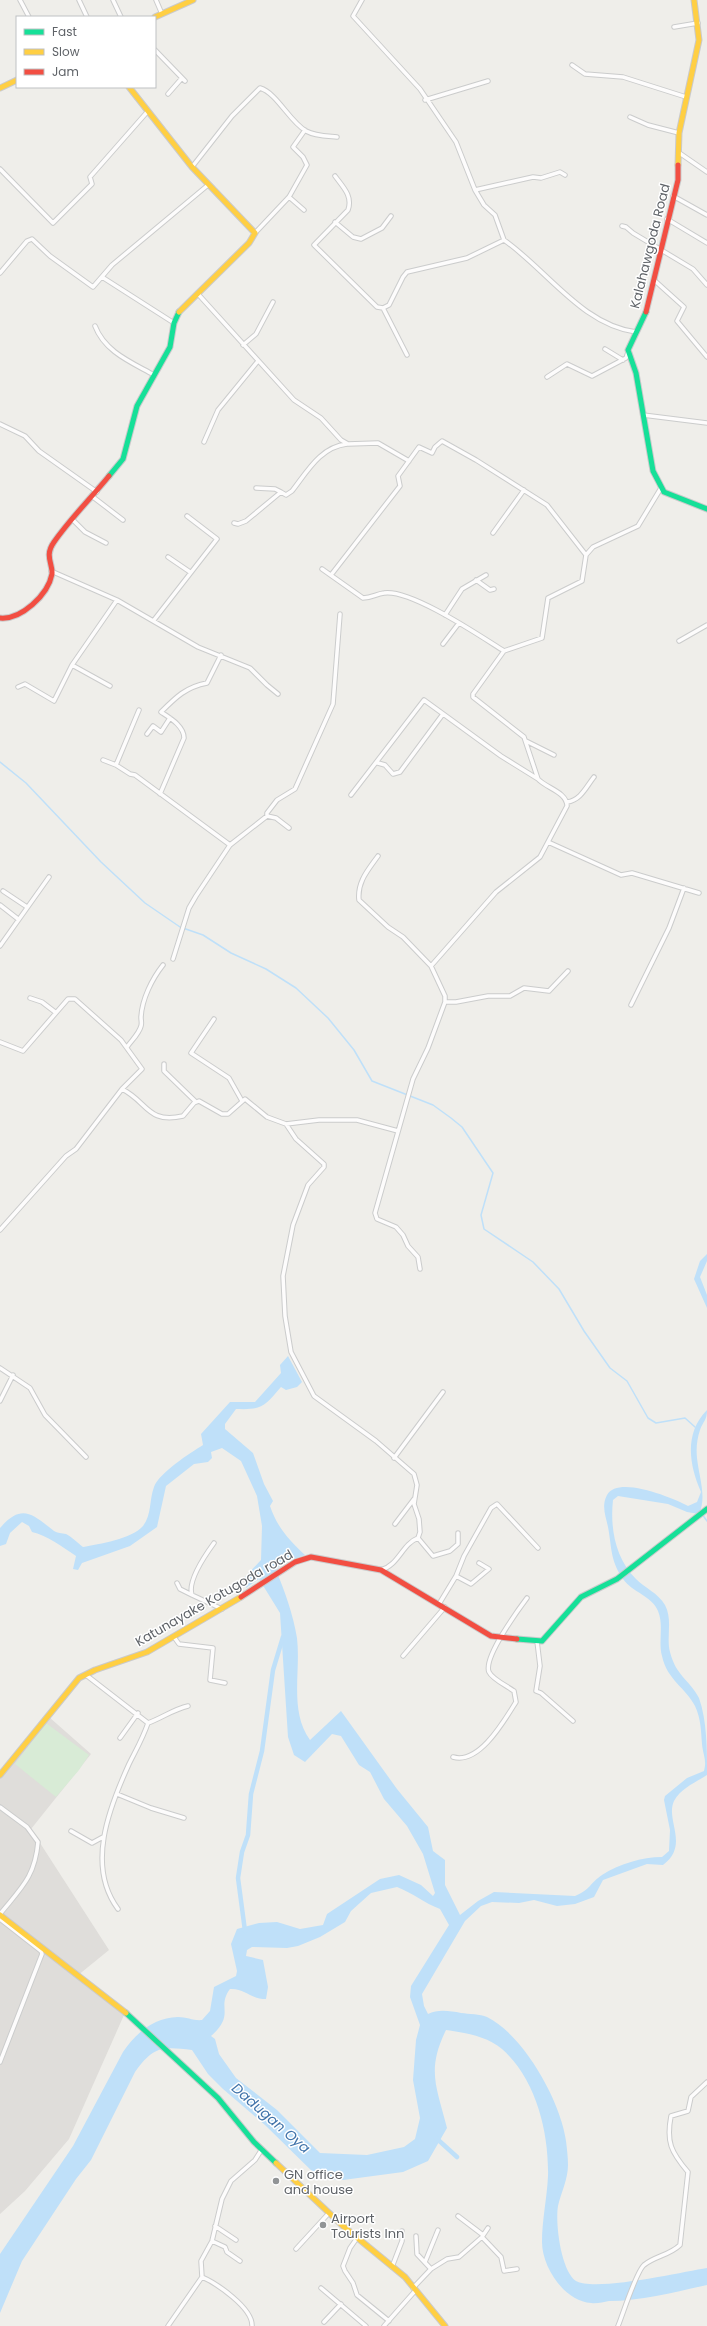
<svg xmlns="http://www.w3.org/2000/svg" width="707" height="2326" font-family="Poppins,sans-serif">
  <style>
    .industrial { fill: #dfddda }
    .green { fill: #d8ebd6 }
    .water { fill: #bfe0f9; fill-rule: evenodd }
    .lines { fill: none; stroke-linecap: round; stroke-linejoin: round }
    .stream { stroke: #bfe0f9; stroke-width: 1.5 }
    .canal { stroke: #bfe0f9; stroke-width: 4.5 }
    .street-casing { stroke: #cbcccc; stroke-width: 5.5 }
    .fast-casing { stroke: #cacacb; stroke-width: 7 }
    .slow-casing { stroke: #cacacb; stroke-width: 7 }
    .jam-casing { stroke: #cacacb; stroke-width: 7 }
    .street { stroke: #fdfcfc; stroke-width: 3.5 }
    .fast { stroke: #16e098; stroke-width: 5 }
    .slow { stroke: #ffcf43; stroke-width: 5 }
    .jam { stroke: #f24e42; stroke-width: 5 }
    .poi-dot { fill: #919496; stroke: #fff; stroke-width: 1.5 }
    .labels { text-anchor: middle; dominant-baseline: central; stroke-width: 3; stroke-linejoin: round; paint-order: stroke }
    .street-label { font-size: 13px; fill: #5f6368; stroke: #fff }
    .poi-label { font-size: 13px; fill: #5f6368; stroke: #fff; text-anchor: start }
    .water-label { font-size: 14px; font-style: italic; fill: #4174aa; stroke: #fff }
  </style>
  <rect width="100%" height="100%" fill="#efeeea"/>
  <!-- industrial -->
  <path class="industrial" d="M49,1717L91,1754L31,1829L109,1950L77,1976L124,2015L69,2139L25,2191L0,2214V1778Z"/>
  <!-- green -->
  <path class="green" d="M46,1723L89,1755L79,1770L56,1797L15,1764Z"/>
  <!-- water -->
  <path class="water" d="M707,1254V1261L700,1277L707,1295V1308L694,1279L700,1261Z
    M288,1356L302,1382L297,1387L286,1390L281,1387C264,1407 262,1410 236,1409L225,1424V1429L253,1453L264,1484L273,1501L270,1506C277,1527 289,1540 305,1555L282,1563L276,1570C285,1592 293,1614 297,1638C301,1672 289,1711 310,1740L341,1711L397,1789L428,1827L433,1851L445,1860V1885L460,1915L478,1901L494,1892L575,1896C591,1889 590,1883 602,1875C619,1864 642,1857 662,1857L669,1851L670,1830L664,1800L665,1796L687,1778L704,1771C707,1760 703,1755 702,1744C701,1731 701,1719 695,1706C686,1688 667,1680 662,1656C658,1642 664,1625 658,1611C652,1596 632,1592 623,1579C610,1560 612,1548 608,1527C606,1517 601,1506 607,1495C618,1475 673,1498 688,1506L697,1502L701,1492C689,1465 684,1433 707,1410C707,1421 703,1421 700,1430C697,1439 696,1448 697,1458C699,1477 707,1497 699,1514L687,1512L668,1504L618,1496L613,1500C610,1528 615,1558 636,1579C645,1588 658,1593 665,1605C673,1620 666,1637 670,1652C676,1676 689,1679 699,1698C707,1721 707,1749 707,1775C695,1783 681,1788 674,1801C665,1820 690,1845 663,1865L647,1864L603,1880L594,1897L575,1904L557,1906L534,1900L519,1903L492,1902L481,1906L465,1921L422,1994L424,2006L428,2014C438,2009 450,2011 461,2013C469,2014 480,2014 487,2017C524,2035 561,2102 566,2141C567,2149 568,2158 568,2165C568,2179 561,2193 558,2206C555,2223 561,2271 576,2281C595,2292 682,2272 707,2268V2285C675,2292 642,2301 609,2301C603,2302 597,2304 591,2303C564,2301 542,2267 542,2242C542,2220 547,2198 548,2176C549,2132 536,2079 502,2049C487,2036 465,2033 446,2030C426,2071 437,2087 447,2128L428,2161L403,2172L343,2180L319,2178L265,2125L223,2089L208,2074L192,2050C161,2046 153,2047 135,2072L91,2160L76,2179L22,2261L0,2313V2254L73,2146L123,2052C136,2033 153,2018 178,2017C187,2017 194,2021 202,2020L210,2011L214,1987L236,1976L237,1971L231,1944L237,1929L259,1923L277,1922L300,1929L323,1925L327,1914L380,1879L399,1875L421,1885L433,1896L435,1893L423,1854L407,1826L384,1799L370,1772L359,1765L341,1736L332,1734L305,1762L294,1755L288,1737L280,1613L259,1579L246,1588L245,1577L261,1560L262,1526L257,1496L241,1461L222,1448L211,1452L212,1458L208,1462L194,1464L166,1486L157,1527L130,1546L82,1563L78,1570L73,1569L76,1556C63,1547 46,1535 32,1532L29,1526L22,1522L10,1533L6,1544L0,1546V1528C22,1503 32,1514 54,1531C57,1533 62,1533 66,1534C72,1537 78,1543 83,1547C99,1544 132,1539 143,1526C152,1514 149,1500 154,1487C159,1473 190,1453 203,1445L201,1434L230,1402H255L281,1373L280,1365ZM397,1887C413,1893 424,1903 440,1909L449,1925L411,1986L410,1997L420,2025L416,2040L413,2080L420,2118L415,2139L404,2147L367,2155L320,2153L277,2110L236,2078L219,2054L215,2039L211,2036C236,2014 216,2008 230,1989C245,1988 250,1999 266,1999L268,1987L263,1960L246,1956L247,1950L252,1947L287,1948L298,1946L320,1937L345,1922L351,1911L371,1893Z"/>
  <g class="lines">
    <!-- stream -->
    <path class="stream" d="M0,762L26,783L101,862L145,903L180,927L203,935L231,953L266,969L296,988L328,1018L354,1050L372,1081L433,1105L451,1118L462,1127L493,1173L481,1215L484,1229L533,1262L559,1289L584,1331L610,1368L627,1381L648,1418L656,1423L685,1418L695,1427
      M702,1514L707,1521"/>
    <!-- canal -->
    <path class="canal" d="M245,1931L238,1878L242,1852L248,1835L251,1794L262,1751L273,1670L283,1637
      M435,2137L457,2157"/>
    <defs>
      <path id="street" d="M20,0L29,17
        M79,0L87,17
        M113,0L121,17
        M156,0L162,14
        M362,0L353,16L420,89L456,142L475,190L484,205L495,215L504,240
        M674,27L698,23
        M155,50L185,81
        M572,65L585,74L623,77L686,97
        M168,94L182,78
        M425,100L488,81
        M630,117L648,125L679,133
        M678,152L707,172
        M192,167L232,116L260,88C277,93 289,121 306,131C315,136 326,136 337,137
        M0,169L53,223L92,184L90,177L148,111
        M335,176C343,187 353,196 348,210L314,245L377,307L383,308L389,305L403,277L407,272L467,258L504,240C547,270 582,325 636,332
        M475,190L533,177L541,178L560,172L565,175
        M673,196L707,215
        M289,197L304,210
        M667,219L707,243
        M335,222L353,237L361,239L382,228L391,216
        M622,226L626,227L633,233L693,269L707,285
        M255,233L289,197L307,165L303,157L293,147L305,130
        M0,273L27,241L32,239L50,256L93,287L112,265L208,185
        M102,277L174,323
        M654,280L684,307L677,321L707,357
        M198,294L294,400L321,418L341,440L348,444L378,443L409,461
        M383,308L407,355
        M95,326C105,352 131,362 154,375
        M243,345L256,334L273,302
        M605,349L623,360
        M547,377L567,364L592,376L626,358L628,352
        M643,415L707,423
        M0,424L25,436L39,451L97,492
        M204,442L218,410L258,361
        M256,488L275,489L281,492
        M93,497L123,520
        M74,521L85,532L106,543
        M234,523L238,524L246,521L281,492L286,495L292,491C307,472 320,447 347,444
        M493,533L524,490
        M168,557L190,572
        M322,569L363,598C372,598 376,594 384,593C411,589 480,636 504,651
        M51,571L117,600L198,647L250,668L267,685L278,694
        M331,575L400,486L398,476L419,447L432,453L435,447L442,441L476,460L547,505L586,555
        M476,580L490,590L494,589
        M445,615L462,589L486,575
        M154,620L217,539L187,516
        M679,641L707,625
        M443,644L459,623
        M72,665L110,686
        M18,687L25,684L54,701L72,665L117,600
        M147,734L153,726L161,732L170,718
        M526,741L554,755
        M103,760L116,765L130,774L135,775L230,845
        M378,763L385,765L393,774L400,772L443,714
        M116,765L139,710
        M160,794L184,738C184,726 170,718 161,712C176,697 186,687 207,683L221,655
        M351,795L424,700L501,756L538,779
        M567,802C581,800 586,787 594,777
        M267,816V813L277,800L295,789L333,704L340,614
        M548,842L621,875L632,873L699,893
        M378,856C368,870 357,882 359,900L388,927L403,937L431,966L445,996V1002L428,1048L413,1079L375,1213L377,1219L396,1227L403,1235L408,1246L418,1257L420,1269
        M3,891L27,907
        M0,905L18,919
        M0,946L49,877
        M173,959L189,908L196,896L230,845L267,816L276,818L289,828
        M431,966L496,892L540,857L567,806C567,792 546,788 538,779L524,737L473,697V694L504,651L542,638L548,598L582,581L586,555L593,547L638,526L661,488
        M30,998L42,1002L55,1012
        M445,1002H456L488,996H510L524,988L549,991L568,971
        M631,1005L669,928L684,888
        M214,1019L191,1053L229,1078L242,1101
        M0,1042L23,1051L68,999H75L121,1040L142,1069L122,1089
        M127,1047C131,1041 139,1034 141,1026C142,1023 141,1021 141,1017C142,999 152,979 163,965
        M164,1064V1071L196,1102
        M286,1124L296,1139L324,1164V1167L308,1185L293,1225L283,1276L285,1316L291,1352L314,1396L376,1441L414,1474L417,1485L414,1504L419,1519L420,1532L418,1538C402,1544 399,1565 381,1570
        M0,1230L66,1156L76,1149L122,1089C148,1102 147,1124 183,1116L194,1103L199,1101L222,1114H228L245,1099L267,1117L286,1124L319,1120H357L398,1131
        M0,1368L30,1388L45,1415L86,1457
        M0,1401L13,1375
        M394,1458L443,1392
        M395,1524L414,1499
        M418,1538L433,1556L450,1551L458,1544V1533
        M214,1543C206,1554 187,1581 192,1595L222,1609
        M456,1576L464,1556L491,1508L497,1504L538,1548
        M177,1583L180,1589L192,1595
        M439,1604L456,1576L471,1584L489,1569L479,1563
        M174,1637L179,1644L213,1648L210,1680L225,1683
        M537,1641L540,1666L536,1691L541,1693L573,1721
        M403,1656L445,1607
        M86,1675L148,1723C143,1738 136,1750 129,1764C109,1808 86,1866 118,1909
        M148,1723C162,1718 174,1709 188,1706
        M120,1738L138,1713
        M453,1757C479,1765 504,1721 516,1702L514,1691C507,1686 492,1679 489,1672C483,1658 518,1610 527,1598
        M117,1794L151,1808L184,1818
        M0,1807L27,1827L38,1842C35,1877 21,1888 0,1914
        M71,1831L92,1843L103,1837
        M0,1919L41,1951L42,1954L0,2062
        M458,2216L483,2235
        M215,2226L236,2240
        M416,2236L417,2254L431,2269
        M482,2237L501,2257L504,2271L517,2269
        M357,2238L350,2248L343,2266L345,2271L353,2283L357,2295L389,2321
        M212,2241L225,2247L227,2252L240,2261
        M296,2249L329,2213
        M425,2262L438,2230
        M392,2267L402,2241V2231
        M202,2277C216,2283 253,2308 252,2326
        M321,2288L366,2326
        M413,2288L431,2269L447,2259L459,2257L482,2237L488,2228
        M324,2322L341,2304
        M168,2326L202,2277L201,2261L212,2241L222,2199L231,2181L255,2160L262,2149
        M384,2326L415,2291
        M618,2326C623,2314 636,2272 644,2265C655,2256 670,2255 680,2245L688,2172C671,2152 666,2142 671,2116L688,2111L691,2097L707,2082"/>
      <path id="fast" d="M646,312L628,350L636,373L653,471L664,492L707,509
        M109,476L123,459L137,406L170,347L174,323L179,312
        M517,1639L542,1641L581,1597L617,1579L707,1509
        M126,2013L218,2098L254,2142L276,2163"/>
      <path id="slow" d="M155,17L193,0
        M129,87L192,167L255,233L249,243L179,312
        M0,88L17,80
        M678,165L679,133L699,40L694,0
        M0,1775L79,1678L95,1670L147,1652L241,1597
        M0,1915L126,2013
        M276,2163L343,2226L405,2277L445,2326"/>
      <path id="jam" d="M646,312L678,180V165
        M0,618C21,620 48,595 52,574C53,564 44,556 54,542C70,519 91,498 109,476
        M241,1597L295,1562L311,1557L381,1570L491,1636L517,1639"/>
    </defs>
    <!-- street casing -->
    <use href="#street" class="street-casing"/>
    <!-- fast casing -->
    <use href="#fast" class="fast-casing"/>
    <!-- slow casing -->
    <use href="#slow" class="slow-casing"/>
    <!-- jam casing -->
    <use href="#jam" class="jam-casing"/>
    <!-- street -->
    <use href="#street" class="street"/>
    <!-- fast -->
    <use href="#fast" class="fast"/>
    <!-- slow -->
    <use href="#slow" class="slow"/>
    <!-- jam -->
    <use href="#jam" class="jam"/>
  </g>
  <!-- markers -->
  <g class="poi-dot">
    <circle cx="276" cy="2181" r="4"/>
    <circle cx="323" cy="2225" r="4"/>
  </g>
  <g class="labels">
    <!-- street labels -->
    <g class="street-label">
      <text transform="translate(650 246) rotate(-76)">Kalahawgoda Road</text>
      <text transform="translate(214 1598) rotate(-30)">Katunayake Kotugoda road</text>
    </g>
    <!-- poi labels -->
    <g class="poi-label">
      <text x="284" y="2174">GN office<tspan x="284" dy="15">and house</tspan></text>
      <text x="331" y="2218">Airport<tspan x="331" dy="15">Tourists Inn</tspan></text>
    </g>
    <!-- water labels -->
    <g class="water-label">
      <text transform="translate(271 2118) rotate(41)">Dadugan Oya</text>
    </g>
  </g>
  <!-- legend -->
  <rect x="16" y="16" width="140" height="72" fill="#ffffff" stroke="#bfc1c3"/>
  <rect x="24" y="29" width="20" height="6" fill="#16e098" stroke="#bfc1c3"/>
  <text x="52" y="36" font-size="12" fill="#5f6368">Fast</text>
  <rect x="24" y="49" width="20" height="6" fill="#ffcf43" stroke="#bfc1c3"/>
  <text x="52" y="56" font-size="12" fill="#5f6368">Slow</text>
  <rect x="24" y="69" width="20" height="6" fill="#f24e42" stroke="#bfc1c3"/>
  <text x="52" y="76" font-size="12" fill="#5f6368">Jam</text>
</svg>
